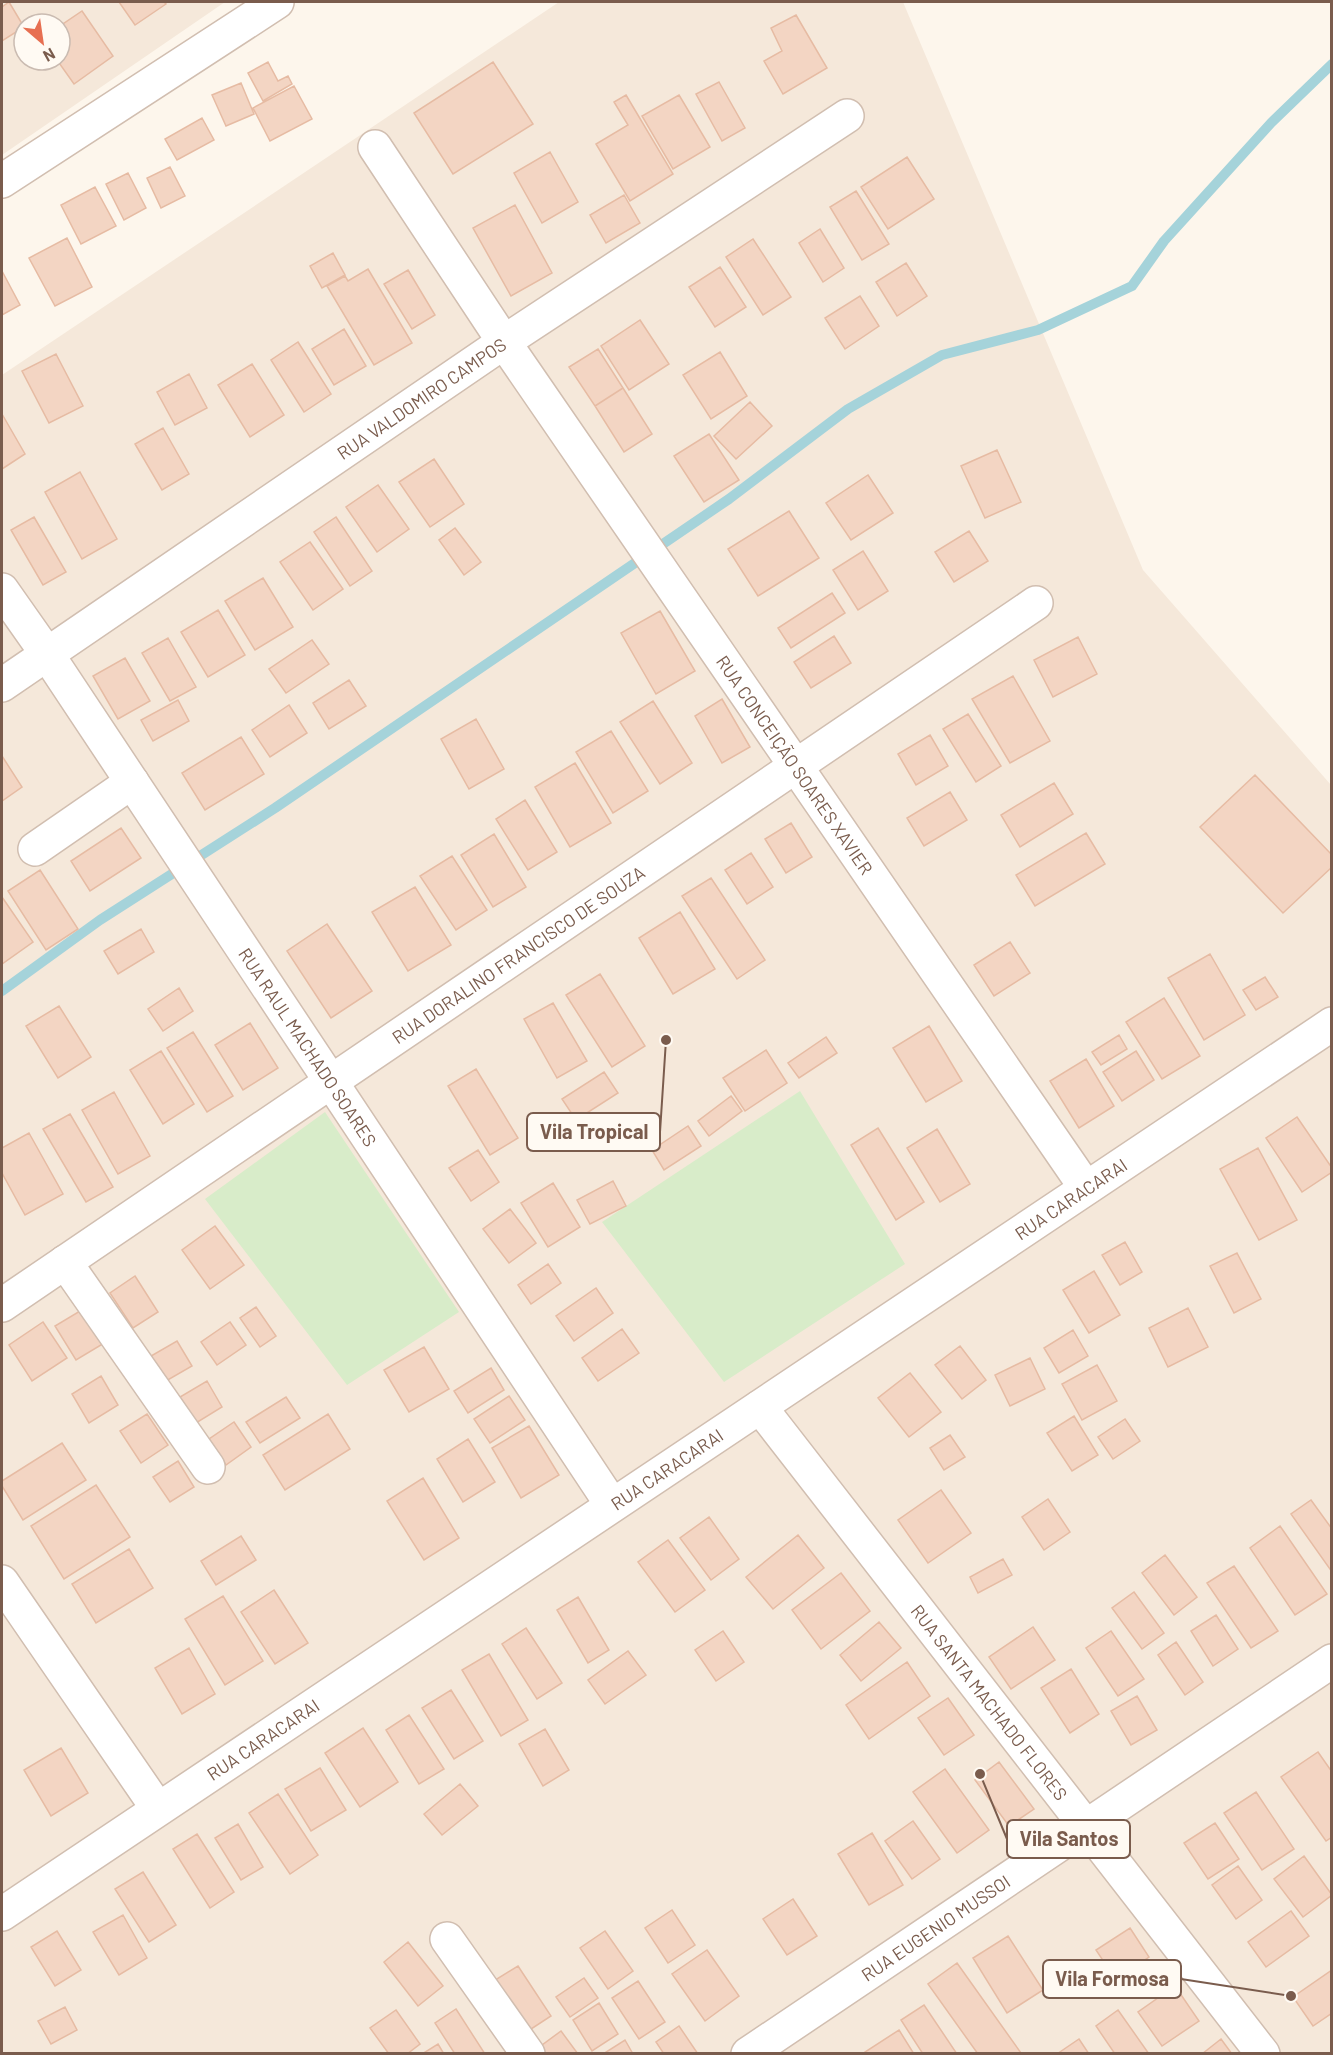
<svg xmlns="http://www.w3.org/2000/svg" width="1333" height="2055" font-family="Barlow,sans-serif">
  <style>
    .residential { fill: #f5e8da; fill-rule: evenodd }
    .green { fill: #d8ecc9 }
    .lines { fill: none; stroke-linecap: round; stroke-linejoin: round }
    .stream { stroke: #a5d3da; stroke-width: 10 }
    .building { fill: #f3d5c3; stroke: #e6bba3; stroke-width: 1.5 }
    .minor-casing { stroke: #d1beb0; stroke-width: 36 }
    .minor { stroke: #fff; stroke-width: 33 }
    .labels { text-anchor: middle; dominant-baseline: central; stroke-width: 4.5; stroke-linejoin: round; paint-order: stroke }
    .street-label { font-size: 18px; fill: #7a5c4d; stroke: #fffaf3 }
    .leader { fill: none; stroke: #7a5c4d; stroke-width: 2 }
    .callout-dot { fill: #7a5c4d; stroke: #fffaf3; stroke-width: 2 }
    .callout { fill: #fffaf3; stroke: #7a5c4d; stroke-width: 2 }
    .callout-label { font-size: 20px; text-anchor: middle; font-weight: bold; fill: #7a5c4d }
  </style>
  <rect width="100%" height="100%" fill="#fdf6ec"/>
  <!-- residential -->
  <path class="residential" d="M2,2H225L2,155ZM24,24H60V60H24Z
    M559,2H903L1143,570L1331,785V2053H2V375Z"/>
  <!-- green -->
  <path class="green" d="M800,1091L905,1264L724,1382L602,1222Z
    M325,1112L459,1312L347,1385L205,1199Z"/>
  <g class="lines">
    <!-- stream -->
    <path class="stream" d="M2,991L100,920L275,808L729,499L848,409L942,355L1038,330L1132,286L1164,241L1271,123L1332,64"/>
  </g>
  <!-- building -->
  <path class="building" d="M9,2L24,27L2,41V7Z
    M119,2H164L166,4L135,25Z
    M82,11L113,56L74,84L57,60H60V26Z
    M796,15L827,68L783,94L764,61L782,51L771,28Z
    M268,62L278,81L288,76L292,84L263,101L248,73Z
    M493,62L533,124L453,174L414,113Z
    M719,82L745,128L722,141L696,94Z
    M241,83L254,114L226,126L212,95Z
    M294,86L312,119L270,141L253,108Z
    M626,95L673,174L630,201L596,144L628,125L614,102Z
    M679,95L710,147L673,169L642,116Z
    M202,118L214,140L177,160L165,139Z
    M550,152L578,202L542,223L514,173Z
    M907,157L934,199L888,229L861,187Z
    M170,167L185,196L161,208L147,178Z
    M128,173L146,208L124,220L106,184Z
    M95,187L116,226L81,244L61,205Z
    M856,191L889,244L862,260L830,207Z
    M624,195L640,223L606,243L590,215Z
    M515,205L552,273L511,296L473,228Z
    M820,229L844,268L823,282L799,243Z
    M67,238L92,287L55,306L29,258Z
    M753,239L791,297L763,315L726,257Z
    M333,253L345,275L322,288L310,266Z
    M906,263L927,296L897,316L876,282Z
    M720,267L746,307L715,327L689,287Z
    M368,269L412,343L374,365L327,286L345,276L348,281Z
    M408,270L435,315L412,329L384,284Z
    M2,271L20,305L2,315Z
    M860,296L879,326L845,349L825,318Z
    M640,320L669,364L629,390L601,346Z
    M344,329L366,366L334,385L312,349Z
    M298,342L331,394L304,412L271,360Z
    M598,349L623,388L595,406L569,367Z
    M720,352L747,396L711,419L683,375Z
    M56,354L83,406L49,423L22,371Z
    M252,364L284,415L250,437L218,385Z
    M189,374L207,408L175,425L157,392Z
    M623,388L652,434L624,452L595,406Z
    M750,402L772,426L736,459L714,436Z
    M2,414L25,454L2,469Z
    M163,428L189,474L162,490L135,444Z
    M709,434L739,480L704,502L674,456Z
    M997,450L1021,502L985,518L961,466Z
    M434,459L464,504L430,527L399,482Z
    M80,472L117,539L82,559L45,492Z
    M868,475L893,513L851,540L826,503Z
    M378,485L409,529L377,552L346,507Z
    M789,511L819,558L758,596L728,549Z
    M34,517L66,572L43,585L11,530Z
    M336,517L372,571L350,586L314,532Z
    M455,528L481,562L464,575L439,540Z
    M969,531L988,561L954,582L935,552Z
    M310,542L343,589L313,610L280,562Z
    M863,551L888,591L858,610L833,570Z
    M263,578L293,627L255,650L225,601Z
    M832,593L845,613L791,648L778,628Z
    M218,610L245,655L208,677L181,632Z
    M660,611L695,671L656,694L621,633Z
    M834,636L851,663L811,688L794,662Z
    M1078,637L1097,674L1053,697L1034,660Z
    M168,638L196,687L170,701L142,653Z
    M312,640L329,664L286,693L269,669Z
    M125,658L150,701L118,719L93,676Z
    M1013,676L1050,741L1010,763L972,699Z
    M349,680L366,706L329,729L313,703Z
    M722,699L750,747L722,763L695,716Z
    M178,700L189,721L153,741L141,720Z
    M653,701L692,763L660,784L620,722Z
    M289,705L307,733L270,757L252,730Z
    M968,714L1001,766L976,782L943,729Z
    M476,719L504,769L469,789L441,739Z
    M611,731L648,791L613,813L576,752Z
    M930,735L948,766L916,785L898,754Z
    M241,737L264,774L205,810L182,773Z
    M2,756L22,787L2,801Z
    M575,763L611,823L570,847L535,787Z
    M1255,775L1332,855V867L1283,913L1200,827Z
    M1054,783L1073,814L1020,847L1001,815Z
    M950,792L967,820L924,846L907,818Z
    M525,800L557,852L528,870L496,819Z
    M791,823L812,857L786,873L765,839Z
    M121,828L141,858L90,891L71,861Z
    M1086,833L1105,864L1035,906L1016,875Z
    M494,834L526,887L493,907L461,855Z
    M751,853L773,887L747,904L725,870Z
    M452,856L487,910L456,930L420,876Z
    M40,870L78,929L46,950L8,891Z
    M711,878L765,960L737,979L682,896Z
    M415,887L451,945L408,971L372,912Z
    M2,897L33,942L2,964Z
    M680,912L715,969L673,994L639,938Z
    M327,924L372,991L331,1018L287,951Z
    M141,929L154,952L118,974L104,951Z
    M1010,942L1030,973L994,996L974,965Z
    M1210,954L1245,1015L1204,1040L1168,978Z
    M600,974L645,1046L612,1067L566,995Z
    M1265,977L1278,997L1256,1010L1243,990Z
    M179,988L193,1011L163,1031L148,1009Z
    M1164,998L1200,1056L1162,1079L1126,1022Z
    M553,1003L587,1061L557,1078L524,1019Z
    M59,1006L91,1057L58,1078L26,1026Z
    M250,1023L278,1068L243,1090L215,1045Z
    M929,1026L962,1081L926,1102L893,1048Z
    M193,1032L233,1096L207,1112L167,1048Z
    M1119,1035L1127,1049L1101,1065L1092,1052Z
    M826,1037L837,1053L799,1078L788,1063Z
    M766,1050L787,1083L745,1111L723,1078Z
    M161,1051L194,1104L163,1124L130,1070Z
    M1136,1051L1154,1080L1122,1101L1103,1072Z
    M1086,1059L1114,1106L1079,1128L1050,1081Z
    M476,1069L518,1138L490,1155L448,1086Z
    M604,1072L618,1093L576,1120L562,1099Z
    M114,1092L150,1156L118,1174L82,1110Z
    M731,1096L742,1111L709,1136L698,1121Z
    M70,1114L113,1187L86,1202L43,1129Z
    M1297,1117L1332,1168V1172L1302,1192L1266,1138Z
    M688,1126L701,1146L664,1170L652,1150Z
    M878,1128L924,1202L896,1220L851,1145Z
    M937,1129L970,1184L940,1202L907,1148Z
    M29,1133L63,1194L25,1215L2,1173V1148Z
    M1258,1148L1297,1220L1259,1240L1220,1169Z
    M478,1150L499,1182L471,1201L449,1168Z
    M613,1181L626,1206L590,1224L577,1200Z
    M553,1183L580,1227L548,1247L521,1203Z
    M510,1209L536,1243L509,1263L483,1229Z
    M215,1226L244,1265L210,1289L182,1250Z
    M1125,1242L1142,1272L1120,1285L1102,1255Z
    M1237,1253L1261,1299L1234,1313L1210,1266Z
    M548,1264L561,1283L531,1304L518,1285Z
    M1094,1271L1120,1315L1089,1333L1063,1290Z
    M135,1276L158,1312L133,1328L110,1293Z
    M596,1288L613,1313L574,1341L556,1316Z
    M256,1307L276,1336L260,1347L240,1318Z
    M85,1308L106,1342L76,1360L55,1326Z
    M1188,1308L1208,1347L1168,1367L1149,1328Z
    M43,1322L67,1358L32,1381L9,1345Z
    M230,1322L246,1345L217,1365L201,1342Z
    M622,1329L639,1353L598,1381L582,1358Z
    M1073,1330L1088,1356L1059,1373L1044,1348Z
    M177,1341L192,1366L166,1381L151,1356Z
    M960,1346L986,1380L962,1399L935,1365Z
    M424,1347L449,1389L409,1412L384,1370Z
    M1030,1358L1045,1389L1010,1406L995,1375Z
    M1097,1365L1117,1401L1082,1420L1062,1384Z
    M491,1368L504,1390L468,1413L454,1391Z
    M910,1373L941,1412L909,1437L878,1398Z
    M101,1376L118,1405L89,1423L72,1394Z
    M207,1381L222,1407L196,1423L180,1397Z
    M509,1396L525,1420L490,1443L474,1419Z
    M286,1397L300,1418L260,1443L246,1422Z
    M147,1414L168,1445L141,1463L120,1431Z
    M328,1414L350,1449L285,1490L263,1455Z
    M1074,1416L1098,1455L1072,1471L1047,1433Z
    M1125,1419L1140,1441L1113,1459L1098,1437Z
    M234,1422L251,1447L226,1465L209,1439Z
    M529,1426L559,1475L521,1498L492,1448Z
    M950,1435L965,1457L944,1470L930,1448Z
    M468,1439L495,1482L463,1502L437,1459Z
    M62,1443L86,1480L23,1520L2,1486V1481Z
    M178,1461L194,1487L170,1502L153,1477Z
    M423,1478L459,1538L424,1560L387,1501Z
    M96,1485L130,1537L64,1579L31,1526Z
    M941,1490L971,1533L928,1563L898,1520Z
    M1048,1499L1070,1532L1044,1550L1022,1517Z
    M1311,1500L1332,1529V1572L1291,1514Z
    M709,1517L739,1559L711,1580L680,1538Z
    M1280,1526L1327,1594L1295,1615L1250,1548Z
    M798,1535L824,1568L773,1609L746,1577Z
    M241,1536L256,1560L216,1585L201,1561Z
    M668,1540L705,1590L675,1612L638,1562Z
    M129,1549L153,1588L96,1623L72,1584Z
    M1165,1555L1197,1597L1174,1615L1142,1573Z
    M1003,1559L1012,1575L978,1593L970,1577Z
    M1234,1566L1278,1631L1251,1648L1207,1583Z
    M841,1573L870,1611L821,1649L792,1610Z
    M274,1590L308,1643L275,1664L241,1612Z
    M1134,1592L1164,1633L1142,1649L1112,1608Z
    M223,1596L263,1661L225,1685L185,1619Z
    M578,1597L609,1650L588,1663L557,1610Z
    M1216,1615L1238,1649L1213,1666L1191,1631Z
    M879,1622L901,1648L861,1681L840,1655Z
    M1033,1627L1055,1660L1011,1689L989,1657Z
    M526,1628L562,1683L537,1699L502,1644Z
    M723,1631L744,1662L716,1681L695,1650Z
    M1111,1631L1144,1679L1118,1696L1086,1648Z
    M1176,1642L1203,1682L1185,1695L1158,1655Z
    M189,1648L215,1694L182,1714L155,1668Z
    M628,1651L646,1675L605,1704L588,1680Z
    M489,1654L528,1720L501,1736L462,1670Z
    M907,1662L930,1696L869,1739L846,1705Z
    M1071,1669L1099,1714L1070,1733L1041,1688Z
    M451,1690L483,1741L454,1759L422,1708Z
    M1137,1696L1157,1730L1131,1745L1111,1711Z
    M948,1698L974,1735L944,1755L918,1718Z
    M409,1715L444,1769L419,1784L386,1730Z
    M363,1728L398,1782L360,1807L325,1753Z
    M545,1729L569,1770L543,1786L519,1744Z
    M61,1748L88,1793L51,1816L24,1770Z
    M1318,1752L1332,1772V1837L1326,1841L1281,1777Z
    M999,1762L1034,1809L1009,1826L975,1780Z
    M320,1768L346,1810L311,1831L285,1789Z
    M945,1769L989,1830L957,1853L913,1792Z
    M460,1784L478,1806L442,1835L424,1814Z
    M1256,1792L1294,1849L1262,1870L1224,1813Z
    M278,1794L318,1855L290,1874L249,1813Z
    M913,1821L940,1859L912,1879L885,1841Z
    M1215,1823L1239,1859L1208,1879L1184,1843Z
    M238,1824L263,1867L241,1880L215,1838Z
    M872,1833L903,1885L869,1905L838,1854Z
    M197,1834L234,1892L210,1908L173,1849Z
    M1304,1856L1332,1895L1303,1917L1274,1879Z
    M1238,1866L1262,1900L1236,1919L1212,1885Z
    M143,1872L176,1925L149,1942L115,1889Z
    M793,1899L817,1936L787,1955L763,1919Z
    M672,1910L695,1945L668,1963L645,1928Z
    M1291,1911L1309,1936L1266,1967L1248,1942Z
    M123,1915L147,1958L119,1975L93,1932Z
    M1130,1928L1149,1957L1116,1980L1096,1950Z
    M57,1931L81,1970L55,1986L31,1947Z
    M605,1931L633,1971L608,1989L580,1948Z
    M1008,1936L1043,1990L1007,2013L973,1958Z
    M408,1942L443,1986L418,2006L384,1962Z
    M707,1950L739,1996L705,2021L672,1974Z
    M957,1963L1021,2053L978,2054L928,1984Z
    M518,1966L551,2016L525,2033L492,1982Z
    M1332,1970V2013L1313,2026L1293,1997Z
    M584,1978L598,1998L570,2017L556,1997Z
    M638,1981L665,2022L639,2039L612,1998Z
    M1175,1986L1199,2021L1162,2046L1138,2012Z
    M599,2003L618,2034L592,2051L573,2020Z
    M924,2005L957,2054H923L901,2020Z
    M65,2007L77,2030L51,2044L38,2021Z
    M456,2009L485,2054H455L435,2023Z
    M396,2010L420,2044L407,2054H389L370,2028Z
    M1118,2010L1149,2054H1115L1096,2026Z
    M679,2026L698,2054H664L656,2042Z
    M899,2030L914,2054H866L865,2052Z
    M561,2031L578,2054H536L534,2051Z
    M1079,2039L1089,2054H1057Z
    M1221,2039L1232,2054H1202Z
    M625,2040L633,2054H603Z
    M438,2044L444,2054H422Z"/>
  <g class="lines">
    <defs>
      <g id="minor">
        <path id="s1" d="M375,147L504,342L1086,1188"/>
        <path d="M2,181L277,2"/>
        <path id="s2" d="M2,590L47,654L612,1505"/>
        <path id="s3" d="M2,685L504,342L847,116"/>
        <path d="M35,849L132,782"/>
        <path d="M65,1262L208,1467"/>
        <path id="s4" d="M2,1305L1036,603"/>
        <path id="s5" d="M760,1407L1263,2054"/>
        <path d="M2,1582L158,1809"/>
        <path id="s6" d="M2,1914L1332,1024"/>
        <path d="M447,1939L528,2054"/>
        <path id="s7" d="M748,2054L1332,1661"/>
      </g>
    </defs>
    <!-- minor casing -->
    <use href="#minor" class="minor-casing"/>
    <!-- minor -->
    <use href="#minor" class="minor"/>
  </g>
  <g class="labels">
    <!-- street labels -->
    <g class="street-label">
      <text stroke="none"><textPath href="#s3" startOffset="508">RUA VALDOMIRO CAMPOS</textPath></text>
      <text stroke="none"><textPath href="#s1" startOffset="747">RUA CONCEIÇÃO SOARES XAVIER</textPath></text>
      <text stroke="none"><textPath href="#s4" startOffset="624">RUA DORALINO FRANCISCO DE SOUZA</textPath></text>
      <text stroke="none"><textPath href="#s2" startOffset="550">RUA RAUL MACHADO SOARES</textPath></text>
      <text stroke="none"><textPath href="#s6" startOffset="1286">RUA CARACARAI</textPath></text>
      <text stroke="none"><textPath href="#s6" startOffset="800">RUA CARACARAI</textPath></text>
      <text stroke="none"><textPath href="#s5" startOffset="374">RUA SANTA MACHADO FLORES</textPath></text>
      <text stroke="none"><textPath href="#s6" startOffset="314">RUA CARACARAI</textPath></text>
      <text stroke="none"><textPath href="#s7" startOffset="226">RUA EUGENIO MUSSOI</textPath></text>
    </g>
  </g>
  <!-- callouts -->
  <path class="leader" d="M666 1040L660 1132M980 1774L1007 1839M1291 1996L1181 1979"/>
  <g class="callout-dot">
    <circle cx="666" cy="1040" r="6"/>
    <circle cx="980" cy="1774" r="6"/>
    <circle cx="1291" cy="1996" r="6"/>
  </g>
  <g class="callout">
    <rect x="527" y="1113" width="133" height="38" rx="6"/>
    <rect x="1007" y="1820" width="123" height="38" rx="6"/>
    <rect x="1043" y="1960" width="138" height="38" rx="6"/>
  </g>
  <g class="callout-label">
    <text x="594" y="1139">Vila Tropical</text>
    <text x="1069" y="1846">Vila Santos</text>
    <text x="1112" y="1986">Vila Formosa</text>
  </g>
  <!-- border -->
  <rect width="1333" height="2055" fill="none" stroke="#7a5c4d" stroke-width="6"/>
  <!-- north arrow -->
  <g transform="translate(42 42) rotate(151)"><circle r="28" fill="#fffaf3" stroke="#cabbb1" stroke-width="1.5"/>
  <path d="M0-4.5L10 22L0 15L-10 22Z" fill="#e76f51"/>
  <text y="-9" font-size="16" font-weight="bold" text-anchor="middle" fill="#7a5c4d">N</text>
  </g>
</svg>
